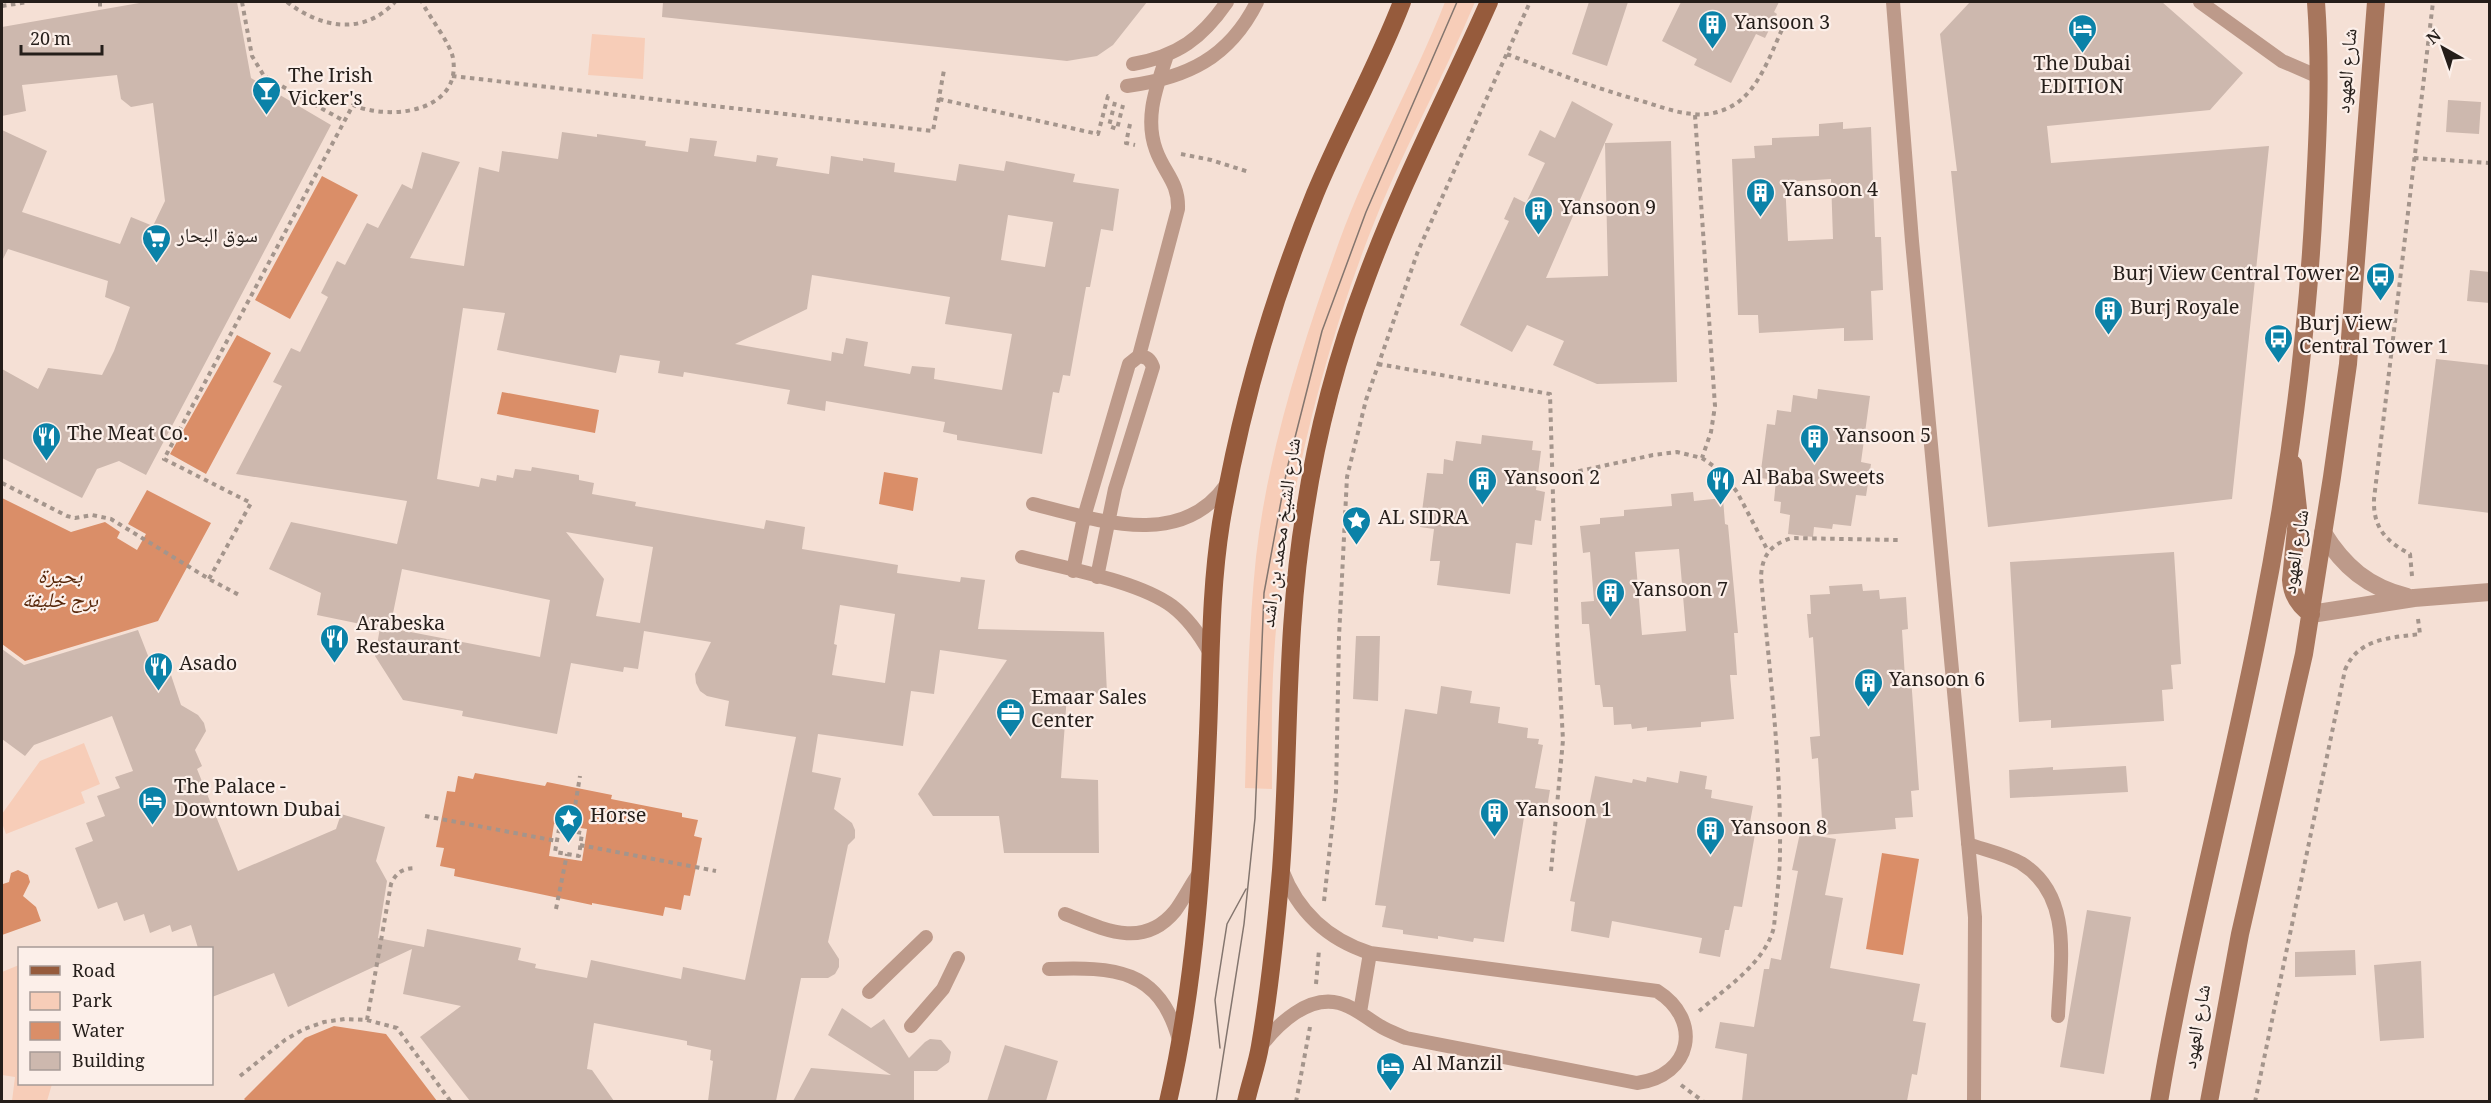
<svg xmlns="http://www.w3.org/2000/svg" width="2491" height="1103" font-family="Georgia,'Noto Naskh Arabic',serif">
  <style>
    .green { fill: #f7cdb8 }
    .water { fill: #da8e68; fill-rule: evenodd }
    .building { fill: #cdb8ae; fill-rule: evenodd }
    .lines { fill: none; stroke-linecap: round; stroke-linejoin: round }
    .path { stroke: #a4958c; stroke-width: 4; stroke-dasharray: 4.5 4.5; stroke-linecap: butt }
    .lane { stroke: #bd9a8a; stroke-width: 14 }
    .street { stroke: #bd9a8a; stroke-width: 18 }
    .secondary { stroke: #a7765d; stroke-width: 18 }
    .primary { stroke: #965b3c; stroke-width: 18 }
    .tram { stroke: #83756e; stroke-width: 1.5 }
    .labels { text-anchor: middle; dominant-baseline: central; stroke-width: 4.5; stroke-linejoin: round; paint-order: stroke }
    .poi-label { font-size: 20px; fill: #251e1a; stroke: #fcefe9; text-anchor: start }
    .street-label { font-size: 20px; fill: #251e1a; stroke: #fcefe9 }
    .water-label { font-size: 21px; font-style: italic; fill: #552508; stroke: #fcefe9 }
  </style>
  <rect width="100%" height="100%" fill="#f5e0d5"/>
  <!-- green -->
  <path class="green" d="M1445,2H1475C1442,81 1399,157 1368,238C1317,372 1283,513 1274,657C1271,701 1272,745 1272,789L1245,788C1247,711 1248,634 1256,557C1268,450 1303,343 1339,242C1369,160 1413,83 1445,2Z
    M592,34L645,38L643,79L588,75Z
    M84,743L100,784L81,792L85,803L6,834L2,823V814L40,761Z
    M19,965L20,1084H52L47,1101H12L15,1077L2,1075V972Z"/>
  <!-- water -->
  <path class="water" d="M322,176L358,195L290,319L255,300Z
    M237,335L271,353L206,474L170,454Z
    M502,392L599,410L595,433L497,414Z
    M884,472L918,478L913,511L879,504Z
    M147,490L211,523L158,621L25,661L2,644V498L71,532L105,522L120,532L117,538L137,550L146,534L128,524Z
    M475,773L545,786L547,782L612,795L611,799L682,813V817L698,820L694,836L702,838L690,896L684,895L681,910L665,907L663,916L592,903V905L454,876L455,869L440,866L444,848L436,847L447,791L455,792L458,776L473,779ZM554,824L587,829L582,861L549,856Z
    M1882,853L1919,859L1903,955L1866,949Z
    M18,870L28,875L30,882L23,896L36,907L41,921L2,935V881L3,884L9,882L11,873Z
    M334,1026L386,1034L437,1101L247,1102L244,1099L305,1038Z"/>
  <!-- building -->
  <path class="building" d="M145,2H237L251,78L331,125L146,475L119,461L97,469L82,498L2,458V369L38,389L48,368L102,375L114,351L130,307L105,297L108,281L8,249L2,261V130L47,151L22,212L120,244L131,217L153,226L165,201L153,103L131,107L121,99L117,75L22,85L26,111L2,116V27Z
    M663,2H1147L1113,45L1097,56L1067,61L662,17Z
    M1589,2H1628L1607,66L1572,54Z
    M1681,2H1779L1774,12L1777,14L1765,38L1756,34L1731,83L1694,65L1697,59L1662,41Z
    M1970,2H2162L2243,73L2210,110L2047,126L2051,163L2269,146L2232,499L1988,527L1951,171H1957L1940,34Z
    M2448,100L2481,102L2479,134L2446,132Z
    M1572,101L1613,124L1546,278L1608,276L1605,143L1671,141L1677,382L1597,384L1553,365L1564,341L1527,325L1512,352L1460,325L1509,221L1504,219L1514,197L1526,203L1545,163L1528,155L1540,130L1555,138Z
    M1843,122V129L1871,127L1875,237H1881L1883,290L1871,291L1873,340L1844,341V328L1759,333L1758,315H1738L1732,159L1755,158L1754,146L1772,145V138L1819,136V124ZM1831,179L1833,239L1788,241L1785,182Z
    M562,132L597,137V134L646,141L645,146L688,152L690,138L717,141L714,156L756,162L757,155L778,158L776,166L829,174L831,156L863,161V158L895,163L894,172L956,181L959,164L1004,171L1006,161L1075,174L1073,182L1119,189L1113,231L1101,229L1090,287H1086L1070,376L1063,375L1059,393L1053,392L1042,454L957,440V435L943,432L945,422L826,401L825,411L787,404L790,390L684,372L683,377L658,373L660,361L620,355L616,373L497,350L505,313L463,308L437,479L479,487L481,478L496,481L497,475L513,478L515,469L531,471L532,467L579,475V480L594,483L592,494L636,502L635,506L764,529L766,520L805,527L802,549L898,565L897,573L960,582L961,577L985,580L978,629L1104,632L1107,693L1067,695L1061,778L1098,780L1099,853H1004L999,816H933L918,794L1007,660L940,650L934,694L911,691L903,746L818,734L812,772L841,778L834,809L852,823L855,830V838L848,845L828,942L839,959V967L835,974L828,978H801L776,1101H708L713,1061L710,1060L711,1050L687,1045V1041L594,1023L587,1069L592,1070L614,1101H470L420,1037L461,1006L403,994L412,949L288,1007L274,973L212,997V948H198L191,925L172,932L170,925L150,933L144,914L124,921L117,902L98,909L75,848L93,841L86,823L105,816L97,796L120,788L115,777L133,771L112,716L34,745L25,756L2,739V649L24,665L138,630L154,671L168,666L181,705L198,715L204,723L206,731L195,750L202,766L197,769L238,871L336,829L341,814L385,827L376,861L387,881L378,938L424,947L427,929L521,948L518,960L536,964L535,968L587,978L591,960L681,979L683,967L745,980L796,737L725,726L729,701L707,696L700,691L696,683L695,674L711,642L644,631L638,669L624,667L623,672L571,663L557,734L462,716L463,711L403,700L375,656L380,628L317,615L321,593L269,569L291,522L397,544L407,501L236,474L282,386L273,382L291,348L300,352L328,297L321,293L337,261L345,265L367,223L378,228L402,184L412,189L422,152L460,162L410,258L464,266L479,167L499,172L502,151L558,159ZM1008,215L1053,222L1045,267L1001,260ZM812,275L950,297L945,324L1012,334L1002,390L934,379L935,368L912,366L910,374L864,366L868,342L846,338L843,354L832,352L831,361L735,344L807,309ZM566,532L653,547L640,623L596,616L604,579ZM402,569L550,600L540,657L390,628ZM840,605L895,614L885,683L832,675L837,645L834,644Z
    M2470,270L2490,272V303L2467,301Z
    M2436,359L2490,365V513L2418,504Z
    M1818,389L1870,396L1861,462L1871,464L1866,496L1856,495L1851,526L1833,524L1832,529L1814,527L1813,537L1788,534L1790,515L1780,513L1781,502L1774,501L1776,480L1760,478L1767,424L1775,425L1777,410L1791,412L1793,395L1817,399Z
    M1482,435L1533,441L1532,450L1541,451L1536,490L1545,492L1541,521L1535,520L1532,545L1516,543L1510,594L1437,585L1440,561H1430L1434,529L1420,527L1427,473L1443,474L1444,459L1453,461L1456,441L1481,444Z
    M1693,492L1694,501L1723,498L1725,524L1728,525L1738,633H1734L1737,675H1730L1734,719L1701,722V727L1647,731V727L1632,729L1631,724L1614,725L1613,707H1603L1600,685H1595L1589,624H1582L1581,602L1594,601L1590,552L1583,553L1580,526L1600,524V518L1624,516V510L1672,506L1671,494ZM1679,549L1686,631L1642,635L1635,552Z
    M2174,552L2181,664L2171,665L2173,689L2162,690L2164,721L2051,728V720L2019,722L2010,562Z
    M1862,584L1863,591L1879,590L1880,599L1906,597L1908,629L1902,630L1905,678L1911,677L1919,790L1911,791L1913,817L1895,818L1896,829L1823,835L1818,758L1812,759L1810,737L1820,736L1813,637L1809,638L1807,614H1811L1810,595L1830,594L1829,586Z
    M1356,636H1380L1378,701L1353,699Z
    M1441,686L1472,691L1470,703L1500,707L1498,723L1528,728L1527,738L1539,739L1538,744L1543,745L1535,788L1550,790L1546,814L1525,811L1504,942L1474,938L1473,942L1438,936V939L1403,934V930L1382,927L1386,906L1375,905L1405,709L1437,714Z
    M2126,766L2128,792L2010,798L2009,770L2053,767V770Z
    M1680,771L1707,776L1705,789L1712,790L1711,798L1753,806L1748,833L1755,834L1742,907L1734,906L1729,930H1725L1720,957L1699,953L1702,938L1612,921L1609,938L1571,931L1575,902L1570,901L1595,776L1632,783L1633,779L1646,782L1647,777L1678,783Z
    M1800,833L1836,839L1825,895L1843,898L1830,968L1920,984L1913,1021L1926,1023L1917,1075L1912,1074L1907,1101H1742L1747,1054L1715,1048L1720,1022L1754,1027L1764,969H1769L1771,958L1781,960L1798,871L1792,870Z
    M2087,910L2131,917L2104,1074L2060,1067Z
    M2355,950L2356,975L2295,977V952Z
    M2421,961L2424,1038L2380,1041L2374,965Z
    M842,1008L871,1028L884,1019L909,1058L925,1042L930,1039L941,1040L951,1052L949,1062L937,1071H914V1101H793L811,1068L891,1075L828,1035Z
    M1005,1045L1058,1061L1046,1101H987Z"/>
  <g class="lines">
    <!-- path -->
    <path class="path" d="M100,2V9
      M242,2L252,56L264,76L344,121
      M287,2C321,28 363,36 395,2
      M2,6L28,2
      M1507,54C1552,72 1598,89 1645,102C1661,107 1677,113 1694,114C1709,116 1725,111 1737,103C1762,85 1773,47 1786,21
      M452,76L933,131L944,70
      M939,99L1098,134L1108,96H1111
      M1115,102L1109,126L1117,129L1123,105
      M1695,115L1715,406L1711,432L1702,458
      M1130,124L1126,143L1135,145
      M1181,154L1211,160L1249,172
      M2414,158L2490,163
      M1378,364L1550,394L1557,632L1563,740L1551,871
      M1552,477L1653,455L1677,452L1702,458L1722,472L1737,492L1768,551
      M2,483L67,516L75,518L92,515L111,519L209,579L241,596
      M2412,576L2410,554C2385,541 2373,527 2374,499L2433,2
      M209,579L251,503L164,459L353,105C390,121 462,112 453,58C450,43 430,18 422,2
      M425,816L557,841
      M559,829L582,833L579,856L555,852Z
      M571,831L580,776
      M580,845L716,871
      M1324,901L1336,792L1339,637L1347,477L1366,400L1418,251L1530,2
      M556,909L567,854
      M1316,984L1319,950
      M1699,1011C1726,988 1765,963 1774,927C1776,902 1780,876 1780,850C1781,759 1769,667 1761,577C1762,555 1771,544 1792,538L1898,540
      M367,1020L391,884C396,872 404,868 416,868
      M240,1076L285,1040L304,1029L324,1022L345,1019L367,1020L397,1028L451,1102
      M1681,1085L1704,1102
      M1296,1102L1310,1027
      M2255,1102L2345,670C2358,638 2390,638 2420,634L2418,619"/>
    <!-- lane -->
    <path class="lane" d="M1893,2L1912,241L1975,917L1974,1102
      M2200,2L2282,61L2319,77
      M1133,64C1178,56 1202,38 1227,2
      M1127,86C1187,78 1229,58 1257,2
      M1139,356L1178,209C1179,182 1164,173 1156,150C1144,117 1157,86 1167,55
      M1033,504C1097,520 1181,550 1226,485
      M1022,557C1064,568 1138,581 1172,606C1189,619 1200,635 1210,653
      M1073,571L1084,517L1129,364L1139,356C1147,357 1150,359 1153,367L1115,489L1097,577
      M1968,844C1985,850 2005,854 2021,863C2074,896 2060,963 2058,1016
      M1065,914C1103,929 1143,950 1175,911C1184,899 1191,884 1200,872
      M1049,969C1114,967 1159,968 1179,1040
      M869,992L926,937
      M1360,1012L1370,953
      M911,1026L943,989L958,958
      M1261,1046C1278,1024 1308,995 1339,1003C1355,1007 1366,1018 1380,1026C1388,1031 1397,1034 1406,1038L1637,1083C1692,1076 1703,1020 1657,991L1370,953C1327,939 1298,912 1282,870"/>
    <!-- street -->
    <path class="street" d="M2323,533C2344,567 2368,587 2407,597
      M2311,614L2414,598L2490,592"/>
    <!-- secondary -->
    <path class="secondary" d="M2293,464L2298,509L2291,580C2292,595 2298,605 2311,614
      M2159,1102C2186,939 2230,780 2261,619C2288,482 2307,343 2314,203C2318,136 2321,69 2316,2
      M2209,1102L2240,934L2304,654L2332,477L2348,364L2376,2"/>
    <!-- primary -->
    <path class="primary" d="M1168,1102C1196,981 1203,856 1208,733C1211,663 1210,592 1221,523C1240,410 1272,300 1315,194C1342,129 1377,67 1402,2
      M1246,1102C1250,1083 1257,1065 1260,1046C1270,988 1276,928 1281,870C1290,749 1285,631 1305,511C1317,432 1338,353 1366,279C1401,184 1448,94 1489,2"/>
    <!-- tram -->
    <path class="tram" d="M1220,1048L1215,1000L1227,924L1246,889
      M1216,1102L1244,924L1255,818L1264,593L1287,469L1322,331L1366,212L1457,2"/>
  </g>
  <!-- icons -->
  <defs>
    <symbol id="building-pin" viewBox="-11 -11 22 30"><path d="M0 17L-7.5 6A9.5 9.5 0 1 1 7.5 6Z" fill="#0b82a8" stroke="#fcefe9"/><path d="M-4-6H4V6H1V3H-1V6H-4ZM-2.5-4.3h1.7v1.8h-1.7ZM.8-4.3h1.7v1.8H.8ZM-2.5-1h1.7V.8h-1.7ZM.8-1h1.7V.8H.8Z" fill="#fff"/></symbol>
    <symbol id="hotel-pin" viewBox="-11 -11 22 30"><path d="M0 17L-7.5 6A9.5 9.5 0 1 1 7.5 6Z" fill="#0b82a8" stroke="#fcefe9"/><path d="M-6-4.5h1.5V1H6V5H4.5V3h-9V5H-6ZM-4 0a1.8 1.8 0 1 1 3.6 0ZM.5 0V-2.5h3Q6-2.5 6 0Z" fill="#fff"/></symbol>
    <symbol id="bar-pin" viewBox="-11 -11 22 30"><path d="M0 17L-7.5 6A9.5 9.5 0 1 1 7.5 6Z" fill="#0b82a8" stroke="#fcefe9"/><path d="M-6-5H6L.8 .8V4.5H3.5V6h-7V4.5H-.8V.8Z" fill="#fff"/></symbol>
    <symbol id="supermarket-pin" viewBox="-11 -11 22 30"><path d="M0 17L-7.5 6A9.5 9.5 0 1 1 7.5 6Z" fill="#0b82a8" stroke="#fcefe9"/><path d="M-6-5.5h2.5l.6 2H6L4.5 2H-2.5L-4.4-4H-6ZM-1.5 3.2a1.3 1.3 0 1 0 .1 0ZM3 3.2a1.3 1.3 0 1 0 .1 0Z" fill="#fff"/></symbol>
    <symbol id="bus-pin" viewBox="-11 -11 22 30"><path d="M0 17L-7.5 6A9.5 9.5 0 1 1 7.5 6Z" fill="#0b82a8" stroke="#fcefe9"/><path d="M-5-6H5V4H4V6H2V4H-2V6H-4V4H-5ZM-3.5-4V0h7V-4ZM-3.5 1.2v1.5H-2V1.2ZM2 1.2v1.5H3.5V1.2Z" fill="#fff"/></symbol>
    <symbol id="restaurant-pin" viewBox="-11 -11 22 30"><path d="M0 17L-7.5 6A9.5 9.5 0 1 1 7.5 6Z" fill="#0b82a8" stroke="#fcefe9"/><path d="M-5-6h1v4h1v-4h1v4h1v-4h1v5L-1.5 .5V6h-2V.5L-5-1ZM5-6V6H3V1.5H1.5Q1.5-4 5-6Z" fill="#fff"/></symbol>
    <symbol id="sight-pin" viewBox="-11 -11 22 30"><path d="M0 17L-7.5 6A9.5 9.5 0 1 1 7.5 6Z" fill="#0b82a8" stroke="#fcefe9"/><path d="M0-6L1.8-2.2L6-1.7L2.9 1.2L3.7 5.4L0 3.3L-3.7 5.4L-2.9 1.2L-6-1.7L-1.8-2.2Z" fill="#fff"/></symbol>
    <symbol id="office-pin" viewBox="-11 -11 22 30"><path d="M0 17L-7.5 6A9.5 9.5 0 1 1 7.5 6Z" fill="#0b82a8" stroke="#fcefe9"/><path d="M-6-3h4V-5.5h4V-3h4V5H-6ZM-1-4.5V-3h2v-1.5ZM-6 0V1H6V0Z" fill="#fff"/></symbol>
  </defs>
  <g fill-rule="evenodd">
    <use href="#building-pin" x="1696" y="8" width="33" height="45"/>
    <use href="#hotel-pin" x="2066" y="12" width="33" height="45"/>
    <use href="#bar-pin" x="250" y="74" width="33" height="45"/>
    <use href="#building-pin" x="1744" y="176" width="33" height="45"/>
    <use href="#building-pin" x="1522" y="194" width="33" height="45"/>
    <use href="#supermarket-pin" x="140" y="222" width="33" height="45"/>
    <use href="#bus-pin" x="2364" y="260" width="33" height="45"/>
    <use href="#building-pin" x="2092" y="294" width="33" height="45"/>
    <use href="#bus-pin" x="2262" y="322" width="33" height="45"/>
    <use href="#restaurant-pin" x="30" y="420" width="33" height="45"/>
    <use href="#building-pin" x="1798" y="422" width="33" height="45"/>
    <use href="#building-pin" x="1466" y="464" width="33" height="45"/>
    <use href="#restaurant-pin" x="1704" y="464" width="33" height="45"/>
    <use href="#sight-pin" x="1340" y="504" width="33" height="45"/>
    <use href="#building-pin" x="1594" y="576" width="33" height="45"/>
    <use href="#restaurant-pin" x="318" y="622" width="33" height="45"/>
    <use href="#restaurant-pin" x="142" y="650" width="33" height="45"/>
    <use href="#building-pin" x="1852" y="666" width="33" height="45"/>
    <use href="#office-pin" x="994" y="696" width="33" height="45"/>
    <use href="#hotel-pin" x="136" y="784" width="33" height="45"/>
    <use href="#building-pin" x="1478" y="796" width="33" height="45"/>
    <use href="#sight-pin" x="552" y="802" width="33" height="45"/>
    <use href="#building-pin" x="1694" y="814" width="33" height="45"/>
    <use href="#hotel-pin" x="1374" y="1050" width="33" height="45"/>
  </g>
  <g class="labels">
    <!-- poi labels -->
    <g class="poi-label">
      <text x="1734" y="25">Yansoon 3</text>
      <text x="2082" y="66" text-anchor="middle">The Dubai<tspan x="2082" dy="23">EDITION</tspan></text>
      <text x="288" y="78">The Irish<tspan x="288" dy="23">Vicker's</tspan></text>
      <text x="1782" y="192">Yansoon 4</text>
      <text x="1560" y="210">Yansoon 9</text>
      <text x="177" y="238">سوق البحار</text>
      <text x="2360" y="276" text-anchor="end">Burj View Central Tower 2</text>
      <text x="2130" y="310">Burj Royale</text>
      <text x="2299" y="326">Burj View<tspan x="2299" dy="23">Central Tower 1</tspan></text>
      <text x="67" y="436">The Meat Co.</text>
      <text x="1835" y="438">Yansoon 5</text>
      <text x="1504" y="480">Yansoon 2</text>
      <text x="1742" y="480">Al Baba Sweets</text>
      <text x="1378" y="520">AL SIDRA</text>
      <text x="1632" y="592">Yansoon 7</text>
      <text x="356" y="626">Arabeska<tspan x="356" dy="23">Restaurant</tspan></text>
      <text x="179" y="666">Asado</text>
      <text x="1889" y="682">Yansoon 6</text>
      <text x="1031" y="700">Emaar Sales<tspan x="1031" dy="23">Center</tspan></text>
      <text x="174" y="789">The Palace -<tspan x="174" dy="23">Downtown Dubai</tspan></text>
      <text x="1516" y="812">Yansoon 1</text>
      <text x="590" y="818">Horse</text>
      <text x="1731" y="830">Yansoon 8</text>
      <text x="1412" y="1066">Al Manzil</text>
    </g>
    <!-- street labels -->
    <g class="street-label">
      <text transform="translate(2349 71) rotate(-85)">شارع العهود</text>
      <text transform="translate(1283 533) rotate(-82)">شارع الشيخ محمد بن راشد</text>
      <text transform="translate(2298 552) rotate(-81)">شارع العهود</text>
      <text transform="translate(2199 1027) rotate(-80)">شارع العهود</text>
    </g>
    <!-- water labels -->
    <g class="water-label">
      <text x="60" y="578">بحيرة<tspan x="60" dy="24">برج خليفة</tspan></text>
    </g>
  </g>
  <!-- border -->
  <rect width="2491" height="1103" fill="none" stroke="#251e1a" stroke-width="6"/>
  <!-- legend -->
  <rect x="18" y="947" width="195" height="138" fill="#fcefe9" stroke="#a69b96" stroke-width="1.5"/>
  <rect x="30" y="966" width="30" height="9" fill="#965b3c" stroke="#a69b96" stroke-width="1.5"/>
  <text x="72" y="977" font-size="18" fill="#251e1a">Road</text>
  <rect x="30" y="992" width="30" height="18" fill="#f7cdb8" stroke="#a69b96" stroke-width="1.5"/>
  <text x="72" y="1007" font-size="18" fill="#251e1a">Park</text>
  <rect x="30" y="1022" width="30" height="18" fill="#da8e68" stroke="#a69b96" stroke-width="1.5"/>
  <text x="72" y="1037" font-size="18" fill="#251e1a">Water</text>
  <rect x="30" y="1052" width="30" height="18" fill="#cdb8ae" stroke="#a69b96" stroke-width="1.5"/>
  <text x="72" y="1067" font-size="18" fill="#251e1a">Building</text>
  <!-- north arrow -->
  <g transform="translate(2443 48) rotate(320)" stroke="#fcefe9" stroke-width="4.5" paint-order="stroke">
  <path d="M0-4.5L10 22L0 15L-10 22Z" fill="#251e1a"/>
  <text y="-9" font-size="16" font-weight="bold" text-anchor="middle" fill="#251e1a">N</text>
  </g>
  <!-- scale -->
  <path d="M21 45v9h81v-9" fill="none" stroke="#251e1a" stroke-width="3"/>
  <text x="30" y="45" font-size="18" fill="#251e1a" stroke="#fcefe9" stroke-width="4.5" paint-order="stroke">20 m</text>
</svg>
